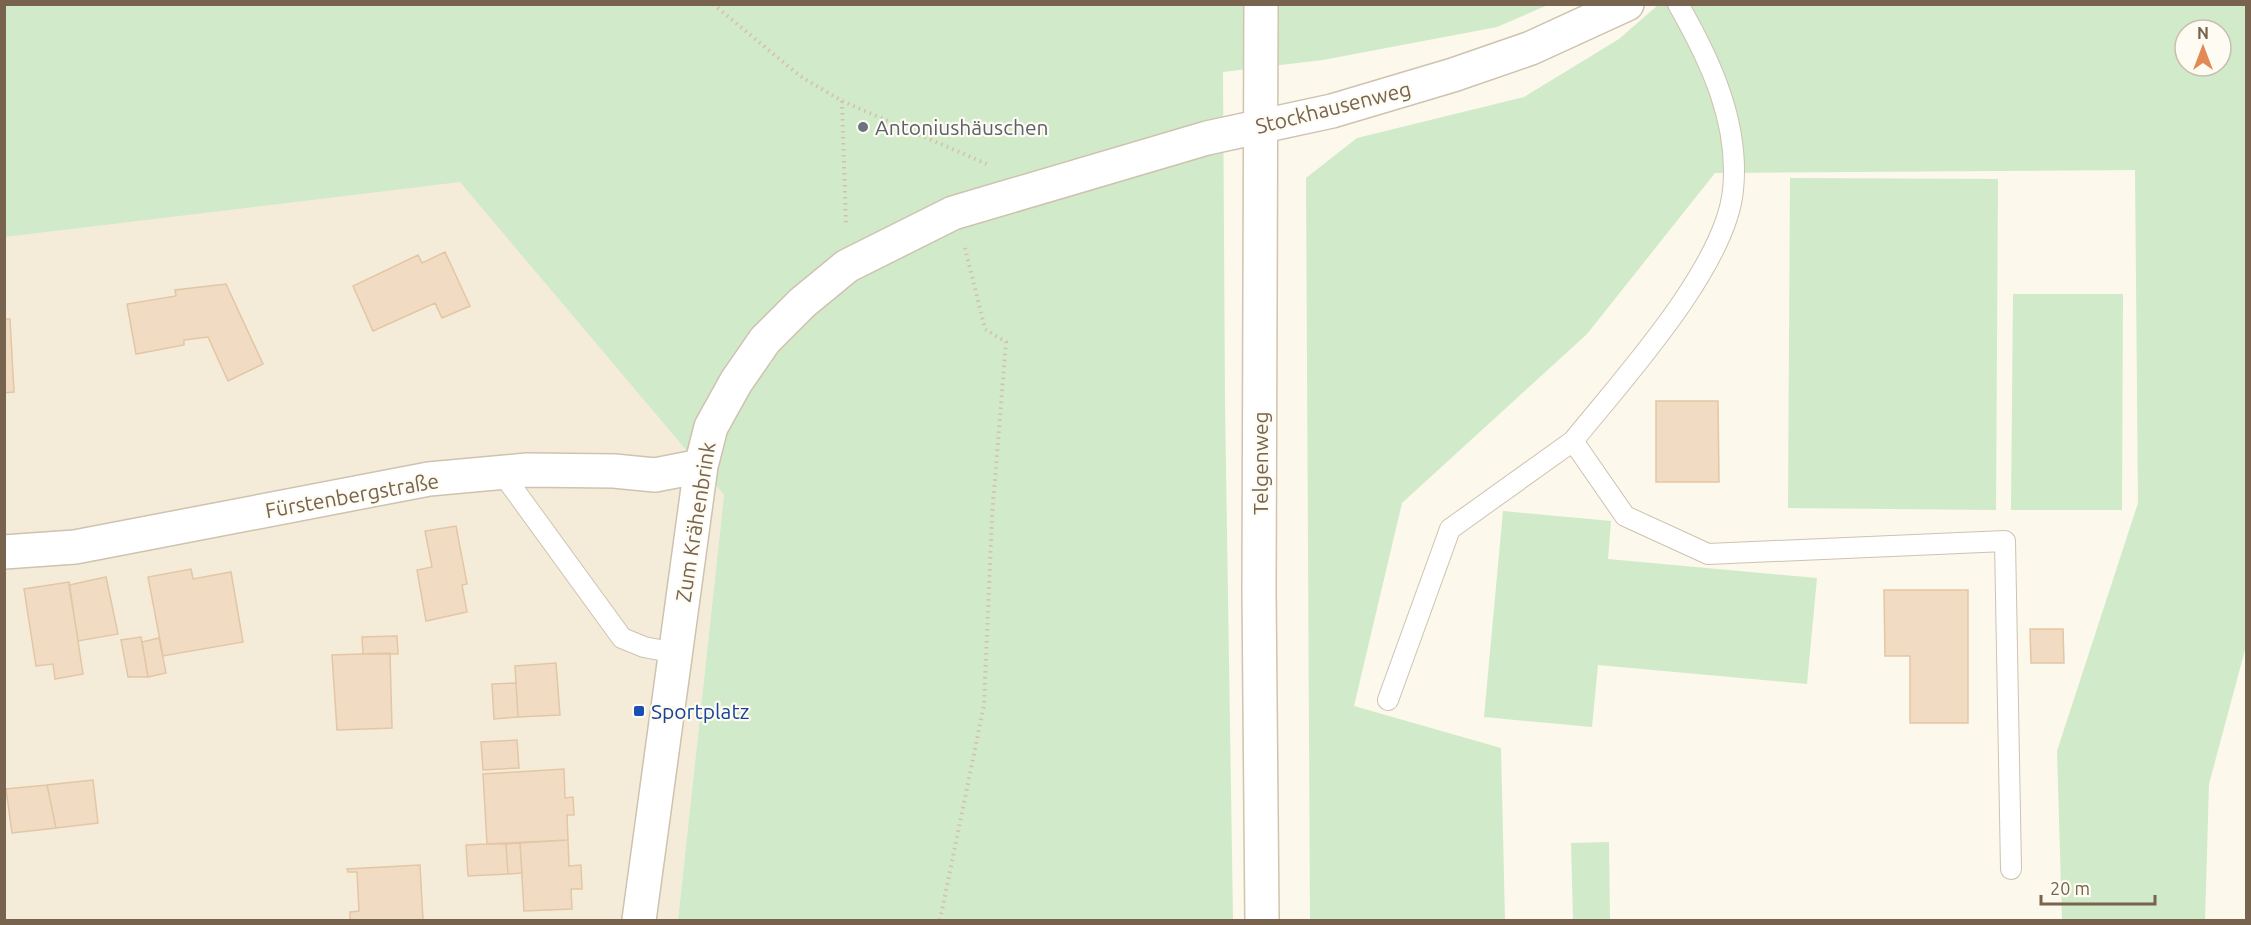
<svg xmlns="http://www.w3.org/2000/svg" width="2251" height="925" font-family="Ubuntu,sans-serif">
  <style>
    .residential { fill: #f4ecd9 }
    .green { fill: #d1eac9; fill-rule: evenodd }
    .building { fill: #f1dcc3; stroke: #e3c6a4; stroke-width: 1.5 }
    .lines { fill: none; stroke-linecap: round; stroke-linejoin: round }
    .service-casing { stroke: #cec2b0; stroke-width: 22 }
    .minor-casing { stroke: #cec2b0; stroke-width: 36 }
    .secondary-casing { stroke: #d1c3ae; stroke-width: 36 }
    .path { stroke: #d6c0a6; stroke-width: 4; stroke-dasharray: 1.5 4.5; stroke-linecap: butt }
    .service { stroke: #fff; stroke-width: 20 }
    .minor { stroke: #fff; stroke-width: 33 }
    .secondary { stroke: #fff; stroke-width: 33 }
    .worship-dot { fill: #6b7280; stroke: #fefbf2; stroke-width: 2 }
    .transit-dot { fill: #1a4fb4; stroke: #fefbf2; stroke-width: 2 }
    .labels { text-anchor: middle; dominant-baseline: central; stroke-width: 4.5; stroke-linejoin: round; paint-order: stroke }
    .street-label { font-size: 21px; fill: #77634e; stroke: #fefbf2 }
    .worship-label { font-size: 21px; fill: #5b616d; stroke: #fefbf2; text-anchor: start }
    .transit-label { font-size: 21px; fill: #164399; stroke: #fefbf2; text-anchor: start }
  </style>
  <rect width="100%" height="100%" fill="#fcf8eb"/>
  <!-- residential -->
  <path class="residential" d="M460,181L724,495L678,920H5L4,237Z"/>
  <!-- green -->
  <path class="green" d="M4,5H1548L1497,27L1323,60L1223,72L1225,403L1233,920H678L724,495L460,182L5,237Z
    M1658,5H2246V646L2209,784L2205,920H2062L2057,751L2138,503L2135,170L1715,173L1587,334L1402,503L1354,706L1501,748L1505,920H1310L1306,178L1357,138L1524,97L1619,39ZM2185,30H2221V66H2185Z
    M1790,178L1998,179L1996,510L1788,508Z
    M2013,294H2123L2122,510H2011Z
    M1503,511L1611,521L1608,559L1817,578L1807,684L1598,665L1592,727L1484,717Z
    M1609,842L1610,920H1573L1571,843Z"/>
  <!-- building -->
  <path class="building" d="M445,252L470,306L442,318L435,303L373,331L353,286L418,255L422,263Z
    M226,284L263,364L228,381L208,337L184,340V345L136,354L127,304L176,296L175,290Z
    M4,319H10L14,392L4,393Z
    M1656,401H1718L1719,482H1656Z
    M456,526L467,584L462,585L467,612L426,621L417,570L432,567L425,531Z
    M191,569L193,579L231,572L243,642L163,656L148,577Z
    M106,577L118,634L78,641L69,585Z
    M69,582L83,674L55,679L53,664L36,666L24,589Z
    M1884,590H1968V723H1910V656H1885Z
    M2030,629H2063L2064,663H2031Z
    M397,636L398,654H363L362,637Z
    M141,637L148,677H128L121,640Z
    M159,638L166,673L148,677L142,642Z
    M390,653L392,728L337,730L332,655Z
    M556,663L560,715L518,717L515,666Z
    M516,683L518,717L494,719L492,684Z
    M517,740L519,768L483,770L481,742Z
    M564,769L565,798L573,797L574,815H567L568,840L487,844L483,774Z
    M93,780L98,823L56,828L47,785Z
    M47,785L56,828L12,833L6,789Z
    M568,840L569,866L581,865L582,889H571L572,909L524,911L520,843Z
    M520,843L522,873L508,874L506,844Z
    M487,844H506L508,874L468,876L466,845Z
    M420,865L423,920H350V912L359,911L357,872H348L347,869Z"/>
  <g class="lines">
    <defs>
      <path id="service" d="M1678,4C1710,60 1740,123 1733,190C1726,267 1622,380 1573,441L1625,516L1708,554L2005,541L2011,869
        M502,473L622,638L644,647L675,653
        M1388,700L1450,529L1573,441"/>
      <path id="minor" d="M4,552L75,547L429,479L527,470L614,471L655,475L701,466
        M639,920L701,466L711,427L736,382L765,340L802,303L847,266L953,213L1207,138L1332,111L1453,75L1531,48L1627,4"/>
      <path id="secondary" d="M1261,4L1259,591L1262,920"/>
    </defs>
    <!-- service casing -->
    <use href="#service" class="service-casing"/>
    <!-- minor casing -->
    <use href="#minor" class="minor-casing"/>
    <!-- secondary casing -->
    <use href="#secondary" class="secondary-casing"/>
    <!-- path -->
    <path class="path" d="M713,4L800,76L842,101L989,165
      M842,101L846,226
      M940,920L984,705L992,517L1006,342L985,329L965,248"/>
    <!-- service -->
    <use href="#service" class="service"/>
    <!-- minor -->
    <use href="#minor" class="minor"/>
    <!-- secondary -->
    <use href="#secondary" class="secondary"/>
  </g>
  <!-- markers -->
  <circle class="worship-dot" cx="863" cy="127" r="6"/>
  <rect class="transit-dot" x="633" y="705" width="12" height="12" rx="3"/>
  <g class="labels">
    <!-- street labels -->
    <g class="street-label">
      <text transform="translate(1333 107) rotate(-14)">Stockhausenweg</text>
      <text transform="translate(1260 463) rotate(-90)">Telgenweg</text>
      <text transform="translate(352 495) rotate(-10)">Fürstenbergstraße</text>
      <text transform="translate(695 522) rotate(-81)">Zum Krähenbrink</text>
    </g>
    <!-- worship labels -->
    <g class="worship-label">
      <text x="875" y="127">Antoniushäuschen</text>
    </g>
    <!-- transit labels -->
    <g class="transit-label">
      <text x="651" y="711">Sportplatz</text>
    </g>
  </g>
  <!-- border -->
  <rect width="2251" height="925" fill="none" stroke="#77634e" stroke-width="12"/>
  <!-- north arrow -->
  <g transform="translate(2203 48)"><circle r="28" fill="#fefbf2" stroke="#c8beb0" stroke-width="1.5"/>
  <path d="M0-4.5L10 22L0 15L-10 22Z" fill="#e18a55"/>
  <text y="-9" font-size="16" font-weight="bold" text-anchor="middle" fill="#77634e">N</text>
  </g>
  <!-- scale -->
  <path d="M2041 895v9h114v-9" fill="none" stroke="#77634e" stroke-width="3"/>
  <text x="2050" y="895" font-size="18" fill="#77634e" stroke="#fefbf2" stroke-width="4.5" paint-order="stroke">20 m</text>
</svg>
